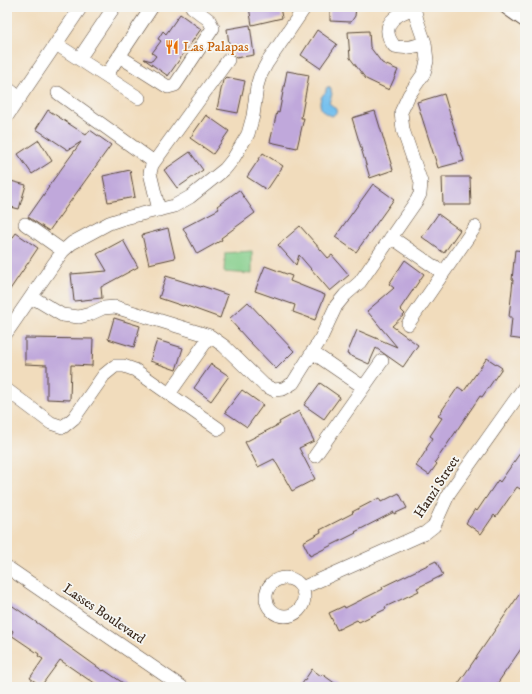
<svg xmlns="http://www.w3.org/2000/svg" width="532" height="694" font-family="'IM FELL DW Pica',serif">
  <style>
    .green { fill: #85ce8b; stroke: #607c54 }
    .water { fill: #75c0ee; stroke: #587586 }
    .building { fill: #c0a8db }
    .lines { fill: none; stroke-linecap: round; stroke-linejoin: round }
    .minor-casing { stroke: #564536; stroke-width: 14 }
    .major-casing { stroke: #564536; stroke-width: 18 }
    .minor { stroke: #fff; stroke-width: 13 }
    .major { stroke: #fff; stroke-width: 16 }
    .labels { text-anchor: middle; dominant-baseline: central; stroke-width: 3.5; stroke-linejoin: round; paint-order: stroke }
    .food-label { font-size: 14px; fill: #c56008; stroke: #f6f6f2; text-anchor: start }
    .street-label { font-size: 14px; fill: #3b2a1e; stroke: #f6f6f2 }
  </style>
  <rect width="100%" height="100%" fill="#f6f6f2"/>
  <filter id="ink" filterUnits="userSpaceOnUse"><feTurbulence type="fractalNoise" baseFrequency=".025" numOctaves="2"/><feDisplacementMap in="SourceGraphic" scale="8" xChannelSelector="R" yChannelSelector="G"/><feConvolveMatrix kernelMatrix="1 2 1 2 8 2 1 2 1" color-interpolation-filters="sRGB"/></filter>
  <filter id="wash" filterUnits="userSpaceOnUse"><feTurbulence type="fractalNoise" baseFrequency=".012" numOctaves="4" result="noise"/><feDisplacementMap in="SourceGraphic" scale="16" xChannelSelector="R" yChannelSelector="G"/><feGaussianBlur stdDeviation="0.9" result="paint"/><feColorMatrix in="noise" values="0 0 0 0 0 0 0 0 0 0 0 0 0 0 0 0 0 1.4 0 .05"/><feComposite in="paint" operator="in"/></filter>
  <g filter="url(#wash)">
    <rect width="100%" height="100%" fill="#f1dcbc"/>
    <!-- green -->
    <path class="green" d="M252,251V274L224,272L225,253Z"/>
    <!-- water -->
    <path class="water" d="M327,87H329L331,89V91L332,94L329,103C334,107 341,111 332,116C319,114 316,99 326,92V89Z"/>
    <g id="blocks">
      <!-- building -->
      <path class="building" d="M249,7H280L282,18L252,25Z
        M330,7H356L355,16L351,22L330,21Z
        M180,14L201,29L168,76L144,59L152,61L156,56L152,53L161,41L158,39L163,31L166,34Z
        M250,25L254,55L236,58L233,54L230,52L227,29Z
        M317,30L337,44L320,68L301,55Z
        M369,31L370,47L382,63L398,70L389,90L366,79L350,58L348,32Z
        M287,71L309,75L301,118H304L297,148L270,142L277,112L279,113Z
        M226,77L245,81L238,113L217,109L223,80Z
        M444,94L464,161L438,168L417,102Z
        M48,110L86,135L90,130L111,145L49,231L28,217L49,187H48L81,142L68,150L36,129Z
        M375,111L393,170L370,178L352,118Z
        M206,115L229,131L213,154L190,138Z
        M39,140L52,161L32,174L18,154Z
        M190,152L203,170L177,188L164,170Z
        M263,153L283,166L267,190L247,177Z
        M130,170L135,197L108,202L103,176Z
        M442,177H470L471,205H443Z
        M7,180L26,185L19,209L7,206Z
        M373,184L394,199L356,252L335,237Z
        M239,190L255,213L221,238L222,240L197,254L183,228L219,209L217,206Z
        M438,214L460,230L444,253L422,237Z
        M300,226L328,258L332,255L349,275L330,291L299,255L296,265L278,245Z
        M168,228L175,258L149,264L142,235Z
        M16,233L38,248L7,294V246Z
        M123,240L138,267L101,287L102,298L74,301L71,274L107,271L97,254Z
        M515,250L525,251V340L510,338L512,317H509L513,280H512Z
        M405,260L424,274L400,309L405,314L392,326L418,345L403,367L376,348L369,364L347,354L357,330L397,347L367,311L394,288L389,284Z
        M265,266L292,276L290,281L325,295L315,320L293,312L295,305L255,291Z
        M166,276L201,287L202,286L228,295L220,318L184,305L183,306L159,298Z
        M248,302L274,330L294,351L276,369L247,339L229,319Z
        M114,318L140,326L134,347L108,339Z
        M25,338L93,339L92,366L71,365L70,400L47,399V365L25,364Z
        M157,340L183,348L176,370L150,361Z
        M487,358L502,368L482,397L480,396L455,433L435,462L437,464L429,475L416,466L427,449H426L433,438L430,436L442,418L438,416L458,387L464,391Z
        M211,364L229,376L211,401L194,388Z
        M320,383L340,397L324,419L304,405Z
        M242,390L263,405L247,427L225,412Z
        M299,411L314,441L299,448L315,479L292,491L274,459L258,467L245,442L280,424L279,422Z
        M525,446V485L522,490L517,487L496,517L494,515L481,534L466,523L475,509L477,511L498,480L500,482Z
        M399,493L407,508L394,514V512L355,532L356,533L310,556L303,542L321,532L320,530L353,513L352,512L379,498L381,502Z
        M436,561L443,575L417,588L419,591L385,607L386,609L359,622L357,620L337,630L329,613L344,606L345,608L383,589L382,587Z
        M525,586V643L495,687H456Z
        M7,602L46,629V630L103,671L104,670L129,687H100L89,679V680L60,660L41,686L30,678L43,659L38,656L39,654L11,635L13,631L7,626Z
        M312,669L321,676L322,674L340,687H300Z"/>
    </g>
  </g>
  <g filter="url(#ink)">
    <use href="#blocks" fill-opacity="0" stroke="#564536" stroke-width="1"/>
    <g class="lines">
      <defs>
        <path id="minor" d="M415,8C402,12 383,20 389,37C390,40 392,43 394,46C406,49 413,47 425,43
          M56,44L139,98
          M119,56L168,87L175,85L213,28L209,20L192,7
          M79,59L114,7
          M106,76L152,7
          M7,88L20,98
          M58,93L154,162
          M7,116L81,7
          M159,210L150,173L152,165L228,60
          M25,224L63,251
          M391,237L443,273
          M32,297L62,315L79,317L90,314L103,308L115,307L210,336L224,346L264,385L274,390L283,389L293,383L320,340L336,306L345,295L360,282L417,200L420,194L421,182L403,130L401,112L409,95L424,73L427,61L425,43L417,20L414,7
          M408,324L475,227
          M7,332L55,262L63,251L72,243L109,223L121,219L174,206L190,197L225,169L233,159L248,134L253,116L257,86L260,76L267,63L305,7
          M312,352L363,387
          M7,390L51,423L63,427L74,418L104,375L115,366H124L135,370L219,429
          M169,394L210,336
          M315,456L382,361
          M7,567L182,687
          M266 597a19 19 0 1 1 38 0a19 19 0 1 1-38 0Z
          M302,588L425,533L434,526L449,493L525,386"/>
        <path id="major" d="M508,7L525,19"/>
      </defs>
      <!-- minor casing -->
      <use href="#minor" class="minor-casing"/>
      <!-- major casing -->
      <use href="#major" class="major-casing"/>
      <!-- minor -->
      <use href="#minor" class="minor"/>
      <!-- major -->
      <use href="#major" class="major"/>
    </g>
  </g>
  <!-- icons -->
  <defs>
    <symbol id="restaurant-bare" viewBox="-9 -9 18 18"><path d="M-5-6h1v4h1v-4h1v4h1v-4h1v5L-1.5 .5V6h-2V.5L-5-1ZM5-6V6H3V1.5H1.5Q1.5-4 5-6Z" fill="#e8710a" stroke="#f6f6f2" stroke-width="2.5" paint-order="stroke"/></symbol>
  </defs>
  <g fill-rule="evenodd">
    <use href="#restaurant-bare" x="162" y="37" width="20" height="20"/>
  </g>
  <g class="labels">
    <!-- food labels -->
    <g class="food-label">
      <text x="183" y="47">Las Palapas</text>
    </g>
    <!-- street labels -->
    <g class="street-label">
      <text transform="translate(437 487) rotate(-57)">Hanzi Street</text>
      <text transform="translate(104 614) rotate(34)">Lasses Boulevard</text>
    </g>
  </g>
  <!-- margin -->
  <rect width="532" height="694" fill="none" stroke="#f6f6f2" stroke-width="24"/>
</svg>
